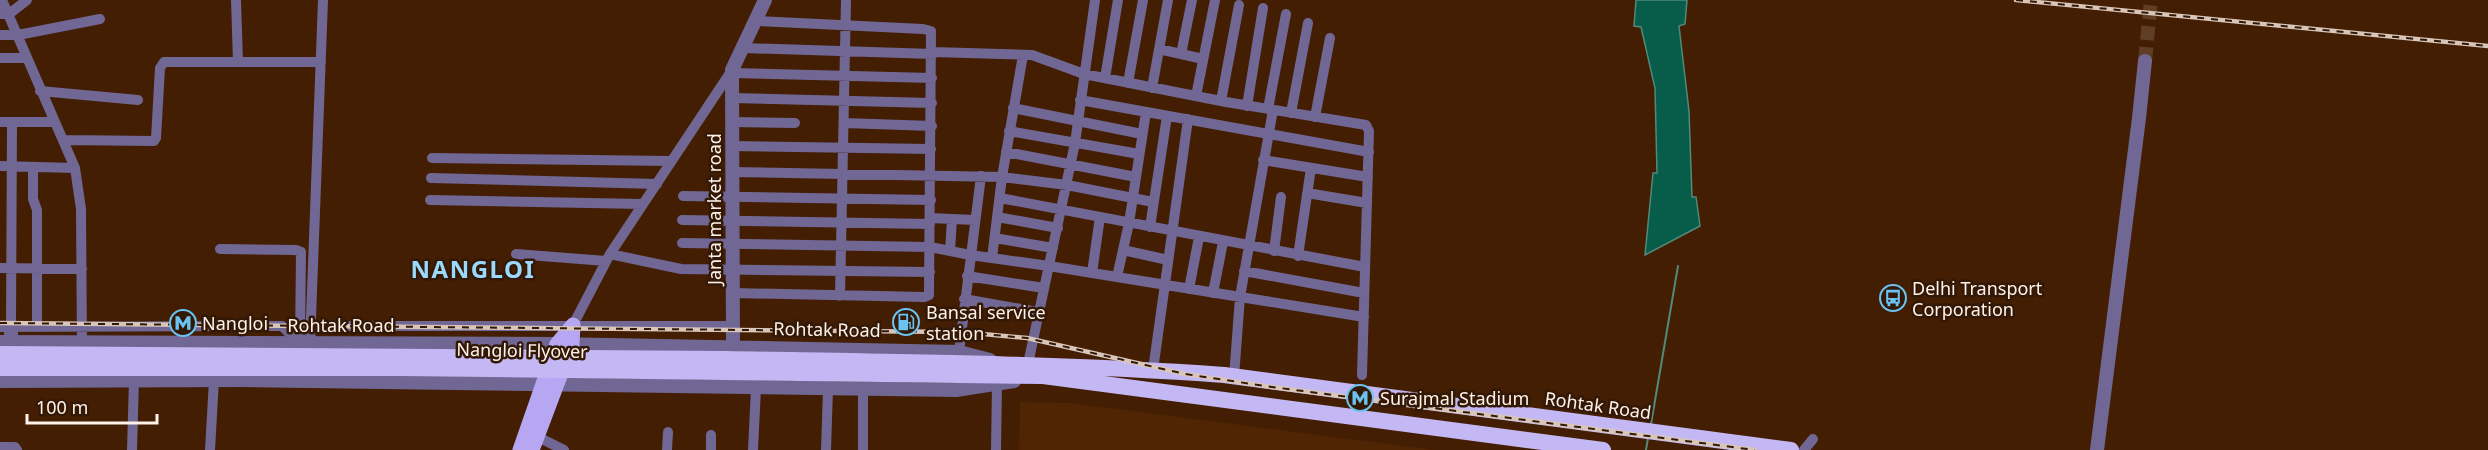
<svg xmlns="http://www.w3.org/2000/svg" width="2488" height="450" font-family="'Noto Sans',sans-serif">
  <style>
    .built { fill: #502503 }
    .water { fill: #085c4a; stroke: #52897a; stroke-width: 1.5 }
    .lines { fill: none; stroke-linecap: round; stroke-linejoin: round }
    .stream { stroke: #52897a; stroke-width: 2 }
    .tertiary-tunnel { stroke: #5f3e25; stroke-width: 14; stroke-dasharray: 14 7; stroke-linecap: butt }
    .minor { stroke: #706795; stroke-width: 10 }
    .tertiary { stroke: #706795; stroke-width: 14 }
    .primary { stroke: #b7a7f3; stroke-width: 15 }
    .trunk { stroke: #c4b8f4; stroke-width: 16 }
    .rail-casing { stroke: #d8c6ba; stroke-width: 4.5 }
    .rail { stroke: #331806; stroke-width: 2; stroke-dasharray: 7; stroke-linecap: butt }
    .labels { text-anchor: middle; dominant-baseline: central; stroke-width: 5; stroke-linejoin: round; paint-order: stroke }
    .street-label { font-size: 18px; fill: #fff2ea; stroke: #331806 }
    .poi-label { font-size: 18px; fill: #fff2ea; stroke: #331806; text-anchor: start }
    .district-label { font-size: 24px; font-weight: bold; letter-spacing: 1.5px; fill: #9ad9fb; stroke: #331806 }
  </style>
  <rect width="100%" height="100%" fill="#431e02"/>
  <!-- built -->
  <path class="built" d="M1020,402L1070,403L1434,450H1019Z"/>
  <!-- water -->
  <path class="water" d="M1636,0H1687L1685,24L1679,26L1689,111L1692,197H1696L1700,226L1645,255L1653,173H1657L1655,88L1641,27L1634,26Z"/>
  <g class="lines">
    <!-- stream -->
    <path class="stream" d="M1651,424L1678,266
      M1646,450L1648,438"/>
    <!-- tertiary-tunnel -->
    <path class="tertiary-tunnel" d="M2145,61L2151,0"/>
    <!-- minor -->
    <path class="minor" d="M2,0L75,168L81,209L82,349
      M236,0L238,62
      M0,14H9L27,0
      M0,35H18L100,19
      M743,48L933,54
      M1159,49L1203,59
      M933,52L1032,55L1084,74L1226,102L1366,125L1369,131L1362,375
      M1181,54L1192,0
      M0,58H27
      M732,73L932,78
      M1105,78L1118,0
      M1128,83L1143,0
      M1152,88L1168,0
      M40,91L138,100
      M1196,96L1215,0
      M732,98L932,103
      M1080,100L1369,152
      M1221,101L1239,5
      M1247,106L1263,8
      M1013,108L1142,134
      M1268,109L1286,14
      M1291,113L1308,23
      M1315,117L1330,38
      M0,122H55
      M732,122L795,123
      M844,123L932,126
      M1009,131L1139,154
      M64,140L154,141L156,138L160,68L164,62H321
      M732,146L931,149
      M1006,152L1136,177
      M432,158L671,161
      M1263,160L1368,177
      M0,166L75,168
      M33,168V199L37,210V321
      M732,172L1002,177L1067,185L1153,202
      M431,178L657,184
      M1307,193L1367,203
      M683,196L931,200
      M1000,198L1365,267
      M430,200L643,204
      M997,217L1058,228
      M930,218L975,220
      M682,220L930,224
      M1150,227L1167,116
      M995,238L1053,248
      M682,243L930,247L970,255L1049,266L1364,317
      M220,249L296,250L301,252L300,344
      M1123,250L1168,260
      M950,251L952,219
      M1274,251L1281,197
      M516,254L606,261
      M610,254L681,269L930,272
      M1298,256L1311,168
      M992,258L1002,177L1023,55
      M0,268L82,269
      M1244,271L1364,293
      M1092,273L1100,217
      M967,276L1044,288
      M1117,277L1129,223L1146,112
      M1189,289L1199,237
      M733,293L924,297L929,295V292L931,31L923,29L757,21
      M1213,293L1223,242
      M840,296L846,0
      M964,299L1038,312
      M11,322L12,122
      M573,325L610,254L732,70
      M311,326H733
      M0,327L282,326L300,344
      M310,344L323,0
      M959,352L981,176
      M1028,364L1075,143L1095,0
      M1153,370L1188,119
      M1234,377L1240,297L1273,110
      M863,389V450
      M538,437L564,450
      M0,447H15L17,450
      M132,450L134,380
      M210,450L214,380
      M667,450L668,432
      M711,450V435
      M753,450L756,388
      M826,450L828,389
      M996,450L997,383
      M1804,450L1813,439"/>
    <!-- tertiary -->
    <path class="tertiary" d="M0,342L557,344L959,352L990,360
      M11,342V327
      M733,347L732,70L765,0
      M0,381L242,380L956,390L1014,381
      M2097,450L2139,118L2145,61"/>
    <!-- primary -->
    <path class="primary" d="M520,450L557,344L573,325
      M532,450L572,344L573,325"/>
    <!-- trunk -->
    <path class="trunk" d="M0,354C242,354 484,356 726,359C892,362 1058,363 1224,375L1791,450
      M0,368H400L1043,376L1603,450"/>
    <defs>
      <path id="rail" d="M2016,0L2488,46
        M0,323L961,332L1027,338L1185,374L1272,387L1755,450"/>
    </defs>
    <!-- rail casing -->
    <use href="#rail" class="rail-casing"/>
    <!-- rail -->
    <use href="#rail" class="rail"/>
  </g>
  <!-- icons -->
  <defs>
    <symbol id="bus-ring" viewBox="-11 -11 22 22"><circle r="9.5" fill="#331806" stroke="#6ac3f1" stroke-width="1.5"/><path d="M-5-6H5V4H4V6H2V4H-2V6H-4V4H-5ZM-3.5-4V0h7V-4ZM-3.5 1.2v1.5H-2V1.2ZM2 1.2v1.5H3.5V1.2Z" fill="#6ac3f1"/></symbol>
    <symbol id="fuel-ring" viewBox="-11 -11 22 22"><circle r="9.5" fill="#331806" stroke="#6ac3f1" stroke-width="1.5"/><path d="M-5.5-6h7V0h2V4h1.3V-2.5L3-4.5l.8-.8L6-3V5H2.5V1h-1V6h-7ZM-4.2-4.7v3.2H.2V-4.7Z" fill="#6ac3f1"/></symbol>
    <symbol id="metro-ring" viewBox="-11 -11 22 22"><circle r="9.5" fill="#331806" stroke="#6ac3f1" stroke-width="1.5"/><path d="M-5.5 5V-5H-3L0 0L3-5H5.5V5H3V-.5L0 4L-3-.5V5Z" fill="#6ac3f1"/></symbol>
  </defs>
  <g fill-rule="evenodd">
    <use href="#bus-ring" x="1878" y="283" width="30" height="30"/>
    <use href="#fuel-ring" x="891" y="307" width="30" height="30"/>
    <use href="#metro-ring" x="168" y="308" width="30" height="30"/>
    <use href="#metro-ring" x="1345" y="383" width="30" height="30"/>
  </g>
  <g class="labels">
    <!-- street labels -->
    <g class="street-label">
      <text transform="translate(714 209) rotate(-90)">Janta market road</text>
      <text x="341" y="325">Rohtak Road</text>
      <text transform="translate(827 329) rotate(1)">Rohtak Road</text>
      <text transform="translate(522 350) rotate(1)">Nangloi Flyover</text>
      <text transform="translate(1598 405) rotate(8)">Rohtak Road</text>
    </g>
    <!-- poi labels -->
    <g class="poi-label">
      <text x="1912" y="288">Delhi Transport<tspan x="1912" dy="21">Corporation</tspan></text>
      <text x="926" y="312">Bansal service<tspan x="926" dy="21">station</tspan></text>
      <text x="202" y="323">Nangloi</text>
      <text x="1380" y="398">Surajmal Stadium</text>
    </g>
    <!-- district labels -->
    <g class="district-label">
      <text x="473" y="268">NANGLOI</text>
    </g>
  </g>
  <!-- scale -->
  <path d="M27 414v9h130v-9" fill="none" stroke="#fff2ea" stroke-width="3"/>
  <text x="36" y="414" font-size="18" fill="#fff2ea" stroke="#331806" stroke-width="4.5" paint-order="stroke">100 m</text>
</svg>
